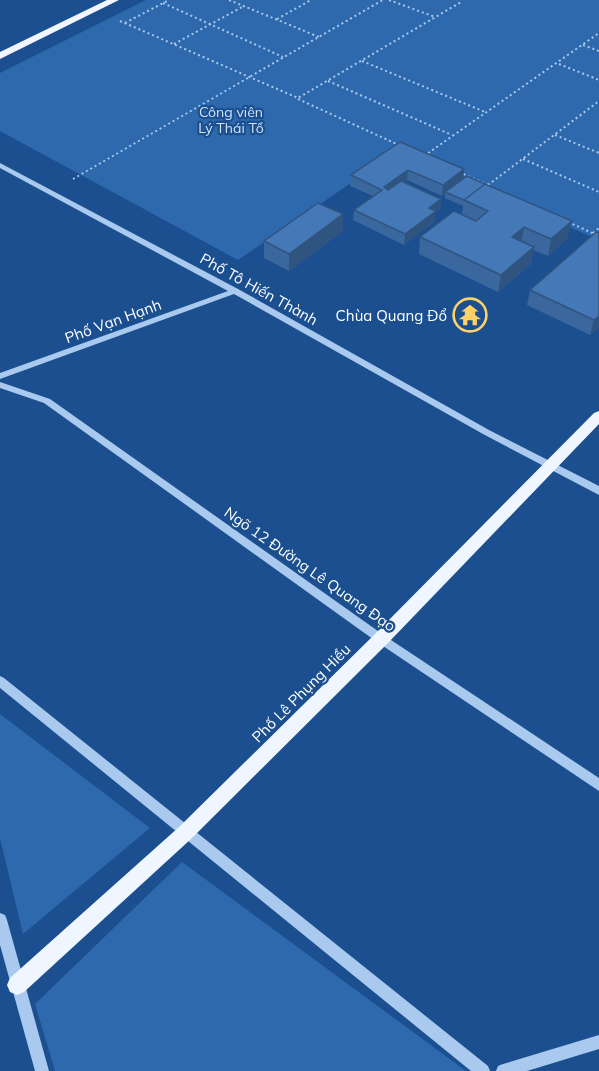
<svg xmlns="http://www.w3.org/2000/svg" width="599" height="1071" font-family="Mulish,sans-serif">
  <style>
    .green { fill: #2e69ad }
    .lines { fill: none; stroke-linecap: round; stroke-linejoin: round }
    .path { stroke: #a9c9ee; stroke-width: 2; stroke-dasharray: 2 3; stroke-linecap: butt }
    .minor { fill: #a9c9ee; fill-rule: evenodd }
    .major { fill: #f0f6ff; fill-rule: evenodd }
    .wall { fill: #3a679d }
    .shaded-wall { fill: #305480 }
    .building { fill: #4478b7; stroke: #305480; stroke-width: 1.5 }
    .labels { text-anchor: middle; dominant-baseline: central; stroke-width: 4.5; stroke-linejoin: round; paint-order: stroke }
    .far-park-label { font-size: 14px; fill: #cfe3fa; stroke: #1b4f8f }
    .street-label { font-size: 15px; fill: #fff; stroke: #1b4f8f }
    .poi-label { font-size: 15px; fill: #fff; stroke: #1b4f8f; text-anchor: end }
  </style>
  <rect width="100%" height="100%" fill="#1b4f8f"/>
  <!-- green -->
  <path class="green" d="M146,0H599V240L398,151L238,260L0,131V73Z
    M0,714L150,828L23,934L0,838Z
    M182,862L466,1071H55L35,1004Z"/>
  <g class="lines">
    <!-- path -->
    <path class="path" d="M229,0L319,37
      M389,0L435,17
      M163,3L283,57
      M277,19L311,0
      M120,21L298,98L461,2
      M125,23L169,0
      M174,44L244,6
      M583,45L599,51
      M362,61L485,112
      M559,64L599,80
      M328,81L452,135
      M298,99L401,146
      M555,135L599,153
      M424,156L599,33
      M523,159L599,192
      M459,172L488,185
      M73,179L383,0
      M488,185L599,101
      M568,222L599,236
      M593,233L599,228"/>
    <!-- minor -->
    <path class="minor" d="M0,163L238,289L489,430L599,486V495L483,434L234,294L0,379V373L228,291L0,168Z
      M0,382L50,399L385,636L599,778V791L377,642L44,403L0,388Z
      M0,676L4,678L488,1066L490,1071H471L0,688Z
      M0,913L5,915L7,920L49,1071H35L0,945Z
      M599,1035V1049L527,1071H496L498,1066L503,1064Z"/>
    <!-- major -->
    <path class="major" d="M107,0H119L0,59V52Z
      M599,411V424L387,644L191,839L24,992L17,995L10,992L7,985L10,978L179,827L375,634L594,413Z"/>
  </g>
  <!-- wall -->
  <path class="wall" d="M400,142L464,169L463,179L568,238L548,256L533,250L531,264L498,292L419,254L420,237L462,214L463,206L445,198V193L442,196L407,180L405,182L441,199L440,209L435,213L434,222L404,245L353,220L354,210L373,196L350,186L351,175Z
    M343,231L289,271L264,258V241Z
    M599,233V327L590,335L527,305L530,290Z"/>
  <!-- shaded-wall -->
  <path class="shaded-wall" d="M464,169L463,180L445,192V193L442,196L443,185Z
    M408,170L407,180L383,198L384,187Z
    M441,199L440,209L435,213L434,222L404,245L405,234L429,208Z
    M343,214V231L289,271V254Z
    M572,221L568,238L548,256L551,239Z
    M524,227L521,244L512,237Z
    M534,247L531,264L498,292L501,275Z
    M599,316V327L590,335L594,320Z"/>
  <!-- building -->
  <path class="building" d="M400,142L464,169L443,185L408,170L384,187L388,190L401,181L441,199L429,208L436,211L405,234L354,210L382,190L351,175Z
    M467,176L485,184L464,200L445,192Z
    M485,184L572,221L551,239L524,227L512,237L534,247L501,275L420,237L454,211L476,221L488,211L464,200Z
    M318,203L343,214L289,254L264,241Z
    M596,232L599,233V316L594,320L530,290Z"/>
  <!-- icons -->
  <defs>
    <symbol id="temple-ring" viewBox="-11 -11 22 22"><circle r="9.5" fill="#1b4f8f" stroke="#ffd166" stroke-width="1.5"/><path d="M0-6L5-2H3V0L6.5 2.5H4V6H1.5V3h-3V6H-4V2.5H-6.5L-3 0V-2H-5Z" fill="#ffd166"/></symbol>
  </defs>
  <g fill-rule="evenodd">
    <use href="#temple-ring" x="451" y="296" width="38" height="38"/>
  </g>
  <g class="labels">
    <!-- far-park labels -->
    <g class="far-park-label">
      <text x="231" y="112">Công viên<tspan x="231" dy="16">Lý Thái Tổ</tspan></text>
    </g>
    <!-- street labels -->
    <g class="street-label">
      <text transform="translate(259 289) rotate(29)">Phố Tô Hiến Thành</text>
      <text transform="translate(113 321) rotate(-20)">Phố Vạn Hạnh</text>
      <text transform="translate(310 569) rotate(35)">Ngõ 12 Đường Lê Quang Đạo</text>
      <text transform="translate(301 693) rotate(-45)">Phố Lê Phụng Hiểu</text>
    </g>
    <!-- poi labels -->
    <g class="poi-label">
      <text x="447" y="315">Chùa Quang Đổ</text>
    </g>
  </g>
</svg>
